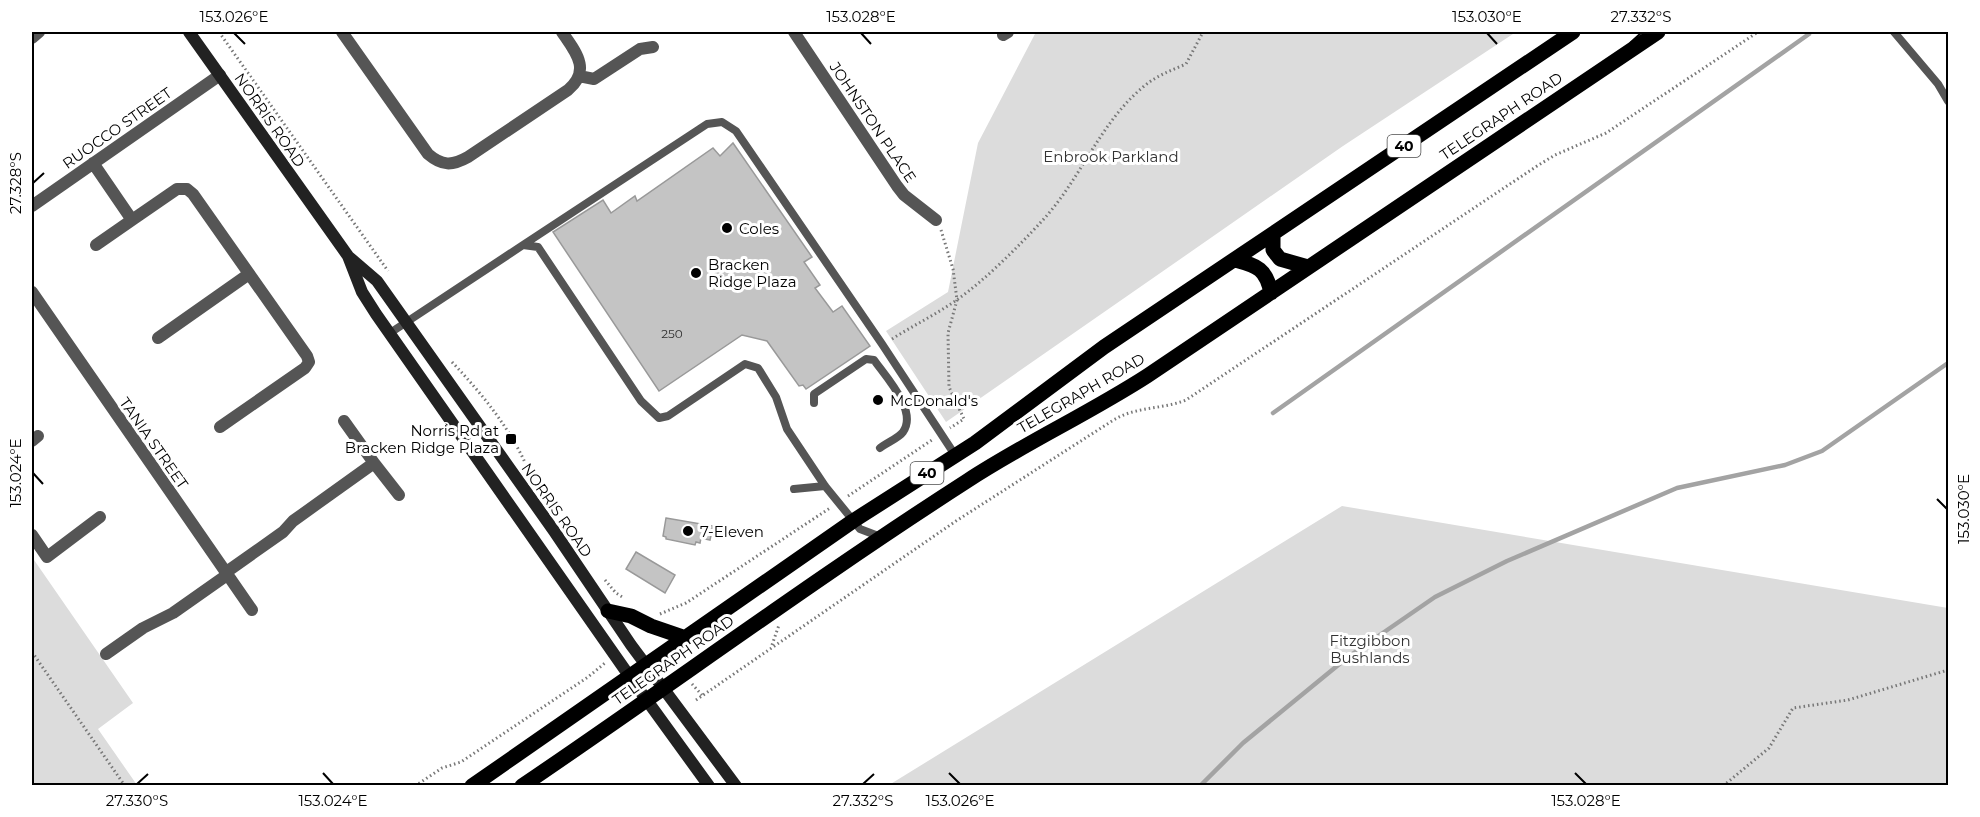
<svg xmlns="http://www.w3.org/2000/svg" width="1980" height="817" font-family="Montserrat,sans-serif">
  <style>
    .green { fill: #dcdcdc }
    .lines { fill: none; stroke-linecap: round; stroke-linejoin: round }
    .stream { stroke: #a3a3a3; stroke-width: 4.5 }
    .building { fill: #c4c4c4; stroke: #999; stroke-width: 1.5 }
    .path { stroke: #777; stroke-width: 3; stroke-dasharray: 1.5 3; stroke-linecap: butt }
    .service { stroke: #555; stroke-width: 8 }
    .minor { stroke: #555; stroke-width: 12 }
    .secondary { stroke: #222; stroke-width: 12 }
    .primary { stroke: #000; stroke-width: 15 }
    .ticks { fill: none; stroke: #000; stroke-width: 2 }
    .poi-dot { fill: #000; stroke: #fff; stroke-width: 2 }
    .labels { text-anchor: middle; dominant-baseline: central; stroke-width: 6; stroke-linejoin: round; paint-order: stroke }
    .number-label { font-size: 12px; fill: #313131 }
    .shield { fill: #fff; stroke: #4c4c4c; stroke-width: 1.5 }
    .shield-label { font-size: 14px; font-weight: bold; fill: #000 }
    .street-label { font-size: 15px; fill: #000; stroke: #fff }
    .park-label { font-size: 15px; fill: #333; stroke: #fff }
    .poi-label { font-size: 15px; fill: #000; stroke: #fff; text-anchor: start }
    .neatline { fill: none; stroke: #000; stroke-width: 2 }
    .ticks-label { font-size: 15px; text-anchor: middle; fill: #000 }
  </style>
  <rect width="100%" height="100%" fill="#fff"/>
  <!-- green -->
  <path class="green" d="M1036,32H1516L1343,146L946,422L886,331L948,292L978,143Z
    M1342,506L1948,608V785H889Z
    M32,557L133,703L98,729L137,785H32Z"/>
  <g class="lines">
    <!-- stream -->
    <path class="stream" d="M1273,413L1809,34
      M1200,786L1243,743L1348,657L1435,597L1507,561L1677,488L1785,465L1822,451L1948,363"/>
  </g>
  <!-- building -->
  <path class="building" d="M733,143L812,257L804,262L820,285L815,288L833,312L842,306L870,346L806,389L803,385L799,386L767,341L742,335L659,391L553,232L603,200L611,213L635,196L637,201L713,148L720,156Z
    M666,518L713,526L710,540L701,538L700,543L696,542L695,545L666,539V537L663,536Z
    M636,552L675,575L665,593L626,569Z"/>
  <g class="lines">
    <!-- path -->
    <path class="path" d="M219,32L388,271
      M941,230L953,269L957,300L948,333L949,387L964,419L950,428
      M892,339C914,325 937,314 958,299C985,280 1018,247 1041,222C1080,181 1099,124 1142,88C1155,76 1170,71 1186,64L1203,32
      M452,362C483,395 510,428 528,469
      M848,496L932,440
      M605,580L616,593L624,598
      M660,614L686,603L830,508
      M772,645L779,625
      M32,652L125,786
      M692,684L702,695
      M696,700L956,521L1112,421C1135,406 1161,410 1186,400L1537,166L1555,155L1606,133L1758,32
      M415,786L442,768L461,762L588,677L605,663
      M1723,786L1769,748L1793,708L1848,700L1948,670"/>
    <!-- service -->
    <path class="service" d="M1894,32L1938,84L1948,101
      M523,245L707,124L722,122L736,131L882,344L955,455
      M390,333L523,245L538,247L641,401L659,418L668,416L745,364L758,368L776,397L787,429L825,486L860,529L881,537
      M814,403V394L866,359L874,360C886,377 918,411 903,432C899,438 886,443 880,448
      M794,489L825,486"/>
    <!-- minor -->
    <path class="minor" d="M342,32L428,154C442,166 452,166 468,157L568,90C592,70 575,51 562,32
      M794,32L897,186L904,195L936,220
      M1003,35L1008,32
      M32,38L39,32
      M579,76L594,79L640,49L653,47
      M93,163L132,220L177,189H187L193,194L307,356L309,362L305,368L220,427
      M32,206L220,75
      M96,245L132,220
      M32,292L252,610
      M158,338L249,274
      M32,441L38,436
      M374,463L399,495
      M32,535L47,557L100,517
      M225,573L283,532L293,521L374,463L344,421
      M106,654L143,628L173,613L227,575"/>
    <!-- secondary -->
    <path class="secondary" d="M189,32L348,256L362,292L376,314L630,677L709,786
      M349,257L377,281L554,531L631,645L736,786"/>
    <!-- primary -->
    <path class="primary" d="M1273,234V250L1280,259L1308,267
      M1235,260C1257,266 1266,268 1271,293
      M608,611L631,616L651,626L686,638
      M472,786L853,521L975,443L1104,347L1573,32
      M522,786C671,685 816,578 967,481C1025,443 1088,414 1147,376L1658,32"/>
  </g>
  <!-- ticks -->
  <path class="ticks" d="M234,33L245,44M861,33L871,44M1487,33L1497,44M1630,43L1641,33M33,183L44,173M33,473L43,484M1937,499L1947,509M323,773L333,784M949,773L960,784M1575,773L1586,784M137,784L148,774M863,784L874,774"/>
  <!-- markers -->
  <g class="poi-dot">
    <circle cx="727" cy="228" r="6"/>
    <circle cx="696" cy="273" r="6"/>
    <circle cx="878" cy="400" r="6"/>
    <rect x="505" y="433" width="12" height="12" rx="3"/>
    <circle cx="688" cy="531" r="6"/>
  </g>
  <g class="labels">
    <!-- number labels -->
    <g class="number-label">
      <text x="672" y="333">250</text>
    </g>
    <!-- shield labels -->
    <g class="shield">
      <rect x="1387.5" y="135" width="33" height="22" rx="4.5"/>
      <rect x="910.5" y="462" width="33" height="22" rx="4.5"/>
    </g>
    <g class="shield-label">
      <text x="1404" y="146">40</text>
      <text x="927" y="473">40</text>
    </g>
    <!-- street labels -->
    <g class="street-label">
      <text transform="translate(1501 116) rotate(-34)">TELEGRAPH ROAD</text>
      <text transform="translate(270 120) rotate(55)">NORRIS ROAD</text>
      <text transform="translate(873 122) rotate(56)">JOHNSTON PLACE</text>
      <text transform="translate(117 128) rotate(-35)">RUOCCO STREET</text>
      <text transform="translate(1081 393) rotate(-30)">TELEGRAPH ROAD</text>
      <text transform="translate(154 443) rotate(55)">TANIA STREET</text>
      <text transform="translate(557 510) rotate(55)">NORRIS ROAD</text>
      <text transform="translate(673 660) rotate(-35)">TELEGRAPH ROAD</text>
    </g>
    <!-- park labels -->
    <g class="park-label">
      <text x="1111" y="156">Enbrook Parkland</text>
      <text x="1370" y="640">Fitzgibbon<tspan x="1370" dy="17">Bushlands</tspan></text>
    </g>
    <!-- poi labels -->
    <g class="poi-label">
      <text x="739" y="228">Coles</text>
      <text x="708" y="264">Bracken<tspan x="708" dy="17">Ridge Plaza</tspan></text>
      <text x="890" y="400">McDonald's</text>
      <text x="499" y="430" text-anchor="end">Norris Rd at<tspan x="499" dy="17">Bracken Ridge Plaza</tspan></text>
      <text x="700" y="531">7-Eleven</text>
    </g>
  </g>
  <!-- border -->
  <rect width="1980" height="817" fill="none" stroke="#ffffff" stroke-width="66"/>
  <rect x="33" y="33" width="1914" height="751" class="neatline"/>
  <g class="ticks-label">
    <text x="234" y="22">153.026°E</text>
    <text x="861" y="22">153.028°E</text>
    <text x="1487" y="22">153.030°E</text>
    <text x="1641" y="22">27.332°S</text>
    <text transform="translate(16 183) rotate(-90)" y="5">27.328°S</text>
    <text transform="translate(16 473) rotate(-90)" y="5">153.024°E</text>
    <text transform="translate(1964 509) rotate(-90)" y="5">153.030°E</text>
    <text x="137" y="806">27.330°S</text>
    <text x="333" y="806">153.024°E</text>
    <text x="863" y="806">27.332°S</text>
    <text x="960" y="806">153.026°E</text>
    <text x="1586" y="806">153.028°E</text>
  </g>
</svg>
